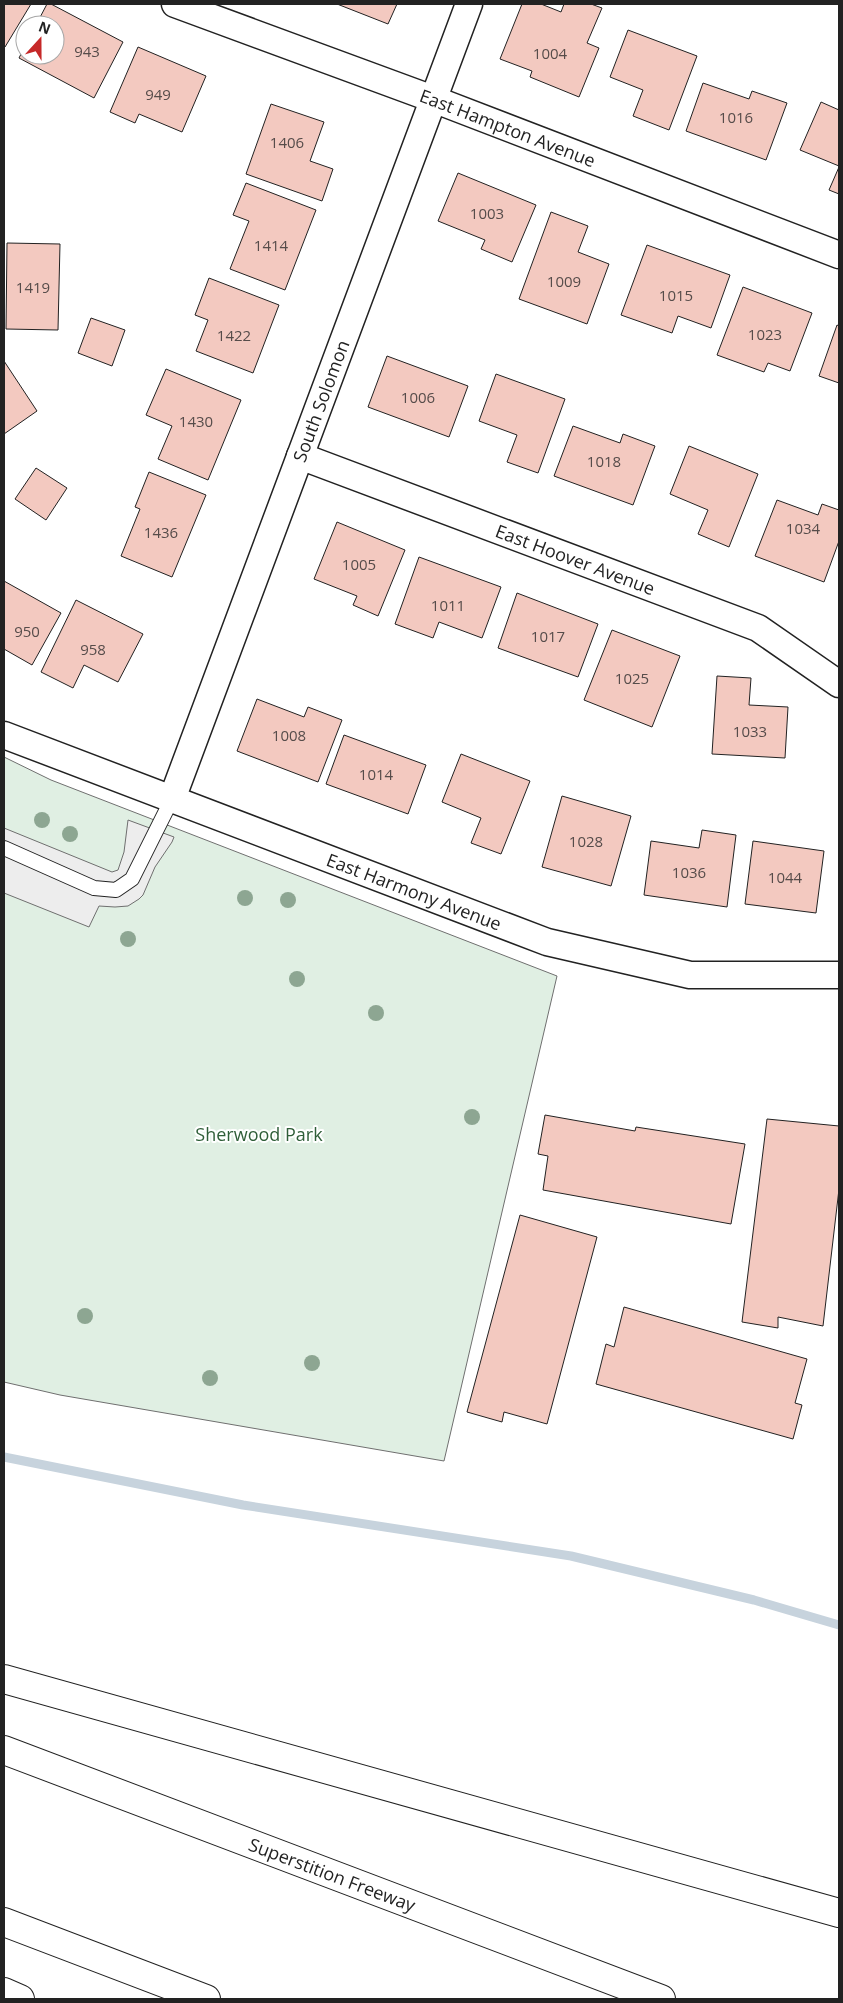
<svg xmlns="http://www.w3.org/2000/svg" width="843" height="2003" font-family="'Open Sans',sans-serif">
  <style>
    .green { fill: #e0efe3; stroke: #6f6f6f }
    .parking { fill: #ededed; stroke: #6f6f6f }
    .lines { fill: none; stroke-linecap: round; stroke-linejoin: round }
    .stream { stroke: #c7d3dd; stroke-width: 9 }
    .building { fill: #f3c9c0; stroke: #222 }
    .service-casing { stroke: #222; stroke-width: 16 }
    .minor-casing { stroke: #222; stroke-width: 29 }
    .motorway-casing { stroke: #222; stroke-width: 30 }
    .service { stroke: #fff; stroke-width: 14 }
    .minor { stroke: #fff; stroke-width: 26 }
    .motorway { stroke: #fff; stroke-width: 28 }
    .tree { fill: #8da692 }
    .labels { text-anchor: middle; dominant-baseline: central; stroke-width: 4; stroke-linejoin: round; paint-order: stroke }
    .number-label { font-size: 15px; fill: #564c4a }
    .street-label { font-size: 18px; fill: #222; stroke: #fff }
    .park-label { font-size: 18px; fill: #2f5e38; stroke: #fff }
  </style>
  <rect width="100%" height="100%" fill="#fff"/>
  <!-- green -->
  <path class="green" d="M4,757L51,780L557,976L444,1461L60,1395L4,1382Z"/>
  <!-- parking -->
  <path class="parking" d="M128,820L174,837L172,842L155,867L143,895L139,899L128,906L115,907L99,906L89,927L4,893V828L112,872L118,870L124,852Z"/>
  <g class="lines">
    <!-- stream -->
    <path class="stream" d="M4,1457L243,1505L571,1556L754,1600L839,1625"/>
  </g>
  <!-- building -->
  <path class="building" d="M4,4H31L5,47L4,46Z
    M47,4H51L123,42L94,98L19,58L25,46V55H55V25H36Z
    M337,4H397L388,24Z
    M522,4H541L561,12L564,4H591L602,8L587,43L599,48L579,97L530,77L532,71L500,59Z
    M628,30L697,56L669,130L633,116L643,90L610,77Z
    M138,47L206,76L182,132L139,114L135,123L110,112Z
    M703,83L749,99L752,91L787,103L766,160L686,131Z
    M821,102L839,110V166L800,150Z
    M271,104L324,122L310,161L333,169L322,201L246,174Z
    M839,167V194L829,190Z
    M458,173L536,205L512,262L481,249L485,240L438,221Z
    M246,183L316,210L285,290L230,269L249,221L233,215Z
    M551,212L588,226L578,252L609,264L587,324L519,299Z
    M7,243L60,244L58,330L6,329Z
    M647,245L730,275L711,328L678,316L672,333L621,315Z
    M209,278L279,305L253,373L196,351L208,320L195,315Z
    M743,287L812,313L790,371L768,363L764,372L717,355Z
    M91,318L125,330L112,366L78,353Z
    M837,325L839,326V383L819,376Z
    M387,356L468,386L449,437L368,407Z
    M4,361L37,411L4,434Z
    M166,369L241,400L208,480L158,459L172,426L146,415Z
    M496,374L565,399L538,473L507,462L517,435L479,421Z
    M573,426L620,443L623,434L655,446L633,505L554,476Z
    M689,446L758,474L729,547L698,534L708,510L670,494Z
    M36,468L67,488L46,520L15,499Z
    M149,472L206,495L172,577L121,556L140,509L135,507Z
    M777,500L818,515L822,504L839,510V541L824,582L755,556Z
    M337,522L405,550L378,616L353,605L357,596L314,579Z
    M419,557L501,587L482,638L439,622L433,638L395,624Z
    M4,581L61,613L32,665L4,649Z
    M517,593L598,624L578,677L498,648Z
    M76,600L143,634L118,682L84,665L73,688L41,672Z
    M612,630L680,656L652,727L584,700Z
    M717,676L751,678L749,705L788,707L785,758L712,754Z
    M257,699L304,717L308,707L342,720L318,782L237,751Z
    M344,735L426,765L408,814L326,784Z
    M461,754L530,781L501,854L471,843L481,818L442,802Z
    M562,796L631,816L611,886L542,867Z
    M702,830L736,835L727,907L644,895L651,841L699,848Z
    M753,841L824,851L816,913L745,904Z
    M545,1115L635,1131L636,1127L745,1144L731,1224L543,1190L548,1156L538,1154Z
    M767,1119L839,1126V1189L823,1326L778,1317V1328L742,1322Z
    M520,1215L597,1237L547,1424L504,1412L502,1422L467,1412Z
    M624,1307L807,1359L795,1403L802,1405L793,1439L596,1384L606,1344L614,1347Z"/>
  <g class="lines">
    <defs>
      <path id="service" d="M4,848L94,888L116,890L132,879L172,799"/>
      <g id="minor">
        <path id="s1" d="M175,4L433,99L839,255"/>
        <path id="s2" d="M300,456L758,628L839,684"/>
        <path id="s3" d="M4,735L547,942L690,975H839"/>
        <path id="s4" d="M172,799L469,4"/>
      </g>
      <g id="motorway">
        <path d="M4,1679L839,1913"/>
        <path id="s5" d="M4,1750L661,1999"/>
        <path d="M4,1922L206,1999"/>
        <path d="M4,1992L20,1999"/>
      </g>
    </defs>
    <!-- service casing -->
    <use href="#service" class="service-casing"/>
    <!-- minor casing -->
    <use href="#minor" class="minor-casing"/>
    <!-- motorway casing -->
    <use href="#motorway" class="motorway-casing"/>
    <!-- service -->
    <use href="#service" class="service"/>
    <!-- minor -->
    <use href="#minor" class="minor"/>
    <!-- motorway -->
    <use href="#motorway" class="motorway"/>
  </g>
  <!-- trees -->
  <g class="tree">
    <circle cx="42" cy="820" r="8"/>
    <circle cx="70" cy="834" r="8"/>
    <circle cx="245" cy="898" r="8"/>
    <circle cx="288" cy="900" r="8"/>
    <circle cx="128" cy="939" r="8"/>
    <circle cx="297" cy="979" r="8"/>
    <circle cx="376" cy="1013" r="8"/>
    <circle cx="472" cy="1117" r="8"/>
    <circle cx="85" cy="1316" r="8"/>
    <circle cx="312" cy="1363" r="8"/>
    <circle cx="210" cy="1378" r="8"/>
  </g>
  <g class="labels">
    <!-- number labels -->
    <g class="number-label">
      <text x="87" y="51">943</text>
      <text x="550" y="53">1004</text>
      <text x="158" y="94">949</text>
      <text x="736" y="117">1016</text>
      <text x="287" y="142">1406</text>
      <text x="487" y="213">1003</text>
      <text x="271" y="245">1414</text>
      <text x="564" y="281">1009</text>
      <text x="33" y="287">1419</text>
      <text x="676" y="295">1015</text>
      <text x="765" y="334">1023</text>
      <text x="234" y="335">1422</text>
      <text x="418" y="397">1006</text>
      <text x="196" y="421">1430</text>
      <text x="604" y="461">1018</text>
      <text x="803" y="528">1034</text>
      <text x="161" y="532">1436</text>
      <text x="359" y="564">1005</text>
      <text x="448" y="605">1011</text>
      <text x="27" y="631">950</text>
      <text x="548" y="636">1017</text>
      <text x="93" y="649">958</text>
      <text x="632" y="678">1025</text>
      <text x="750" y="731">1033</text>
      <text x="289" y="735">1008</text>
      <text x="376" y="774">1014</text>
      <text x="586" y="841">1028</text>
      <text x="689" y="872">1036</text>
      <text x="785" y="877">1044</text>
    </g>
    <!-- street labels -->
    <g class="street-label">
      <text stroke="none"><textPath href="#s1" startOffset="355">East Hampton Avenue</textPath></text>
      <text stroke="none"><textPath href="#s4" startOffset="425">South Solomon</textPath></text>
      <text stroke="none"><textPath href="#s2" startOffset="294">East Hoover Avenue</textPath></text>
      <text stroke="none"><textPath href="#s3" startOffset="439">East Harmony Avenue</textPath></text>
      <text stroke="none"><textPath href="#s5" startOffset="351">Superstition Freeway</textPath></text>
    </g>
    <!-- park labels -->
    <g class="park-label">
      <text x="259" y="1134">Sherwood Park</text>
    </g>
  </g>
  <!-- border -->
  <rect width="843" height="2003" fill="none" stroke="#222222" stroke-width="10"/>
  <!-- north arrow -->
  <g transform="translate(40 40) rotate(21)"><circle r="24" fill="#ffffff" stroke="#a7a7a7"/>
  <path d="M0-4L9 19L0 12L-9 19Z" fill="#c62828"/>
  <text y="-8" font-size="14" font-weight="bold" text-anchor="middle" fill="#222222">N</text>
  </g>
</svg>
